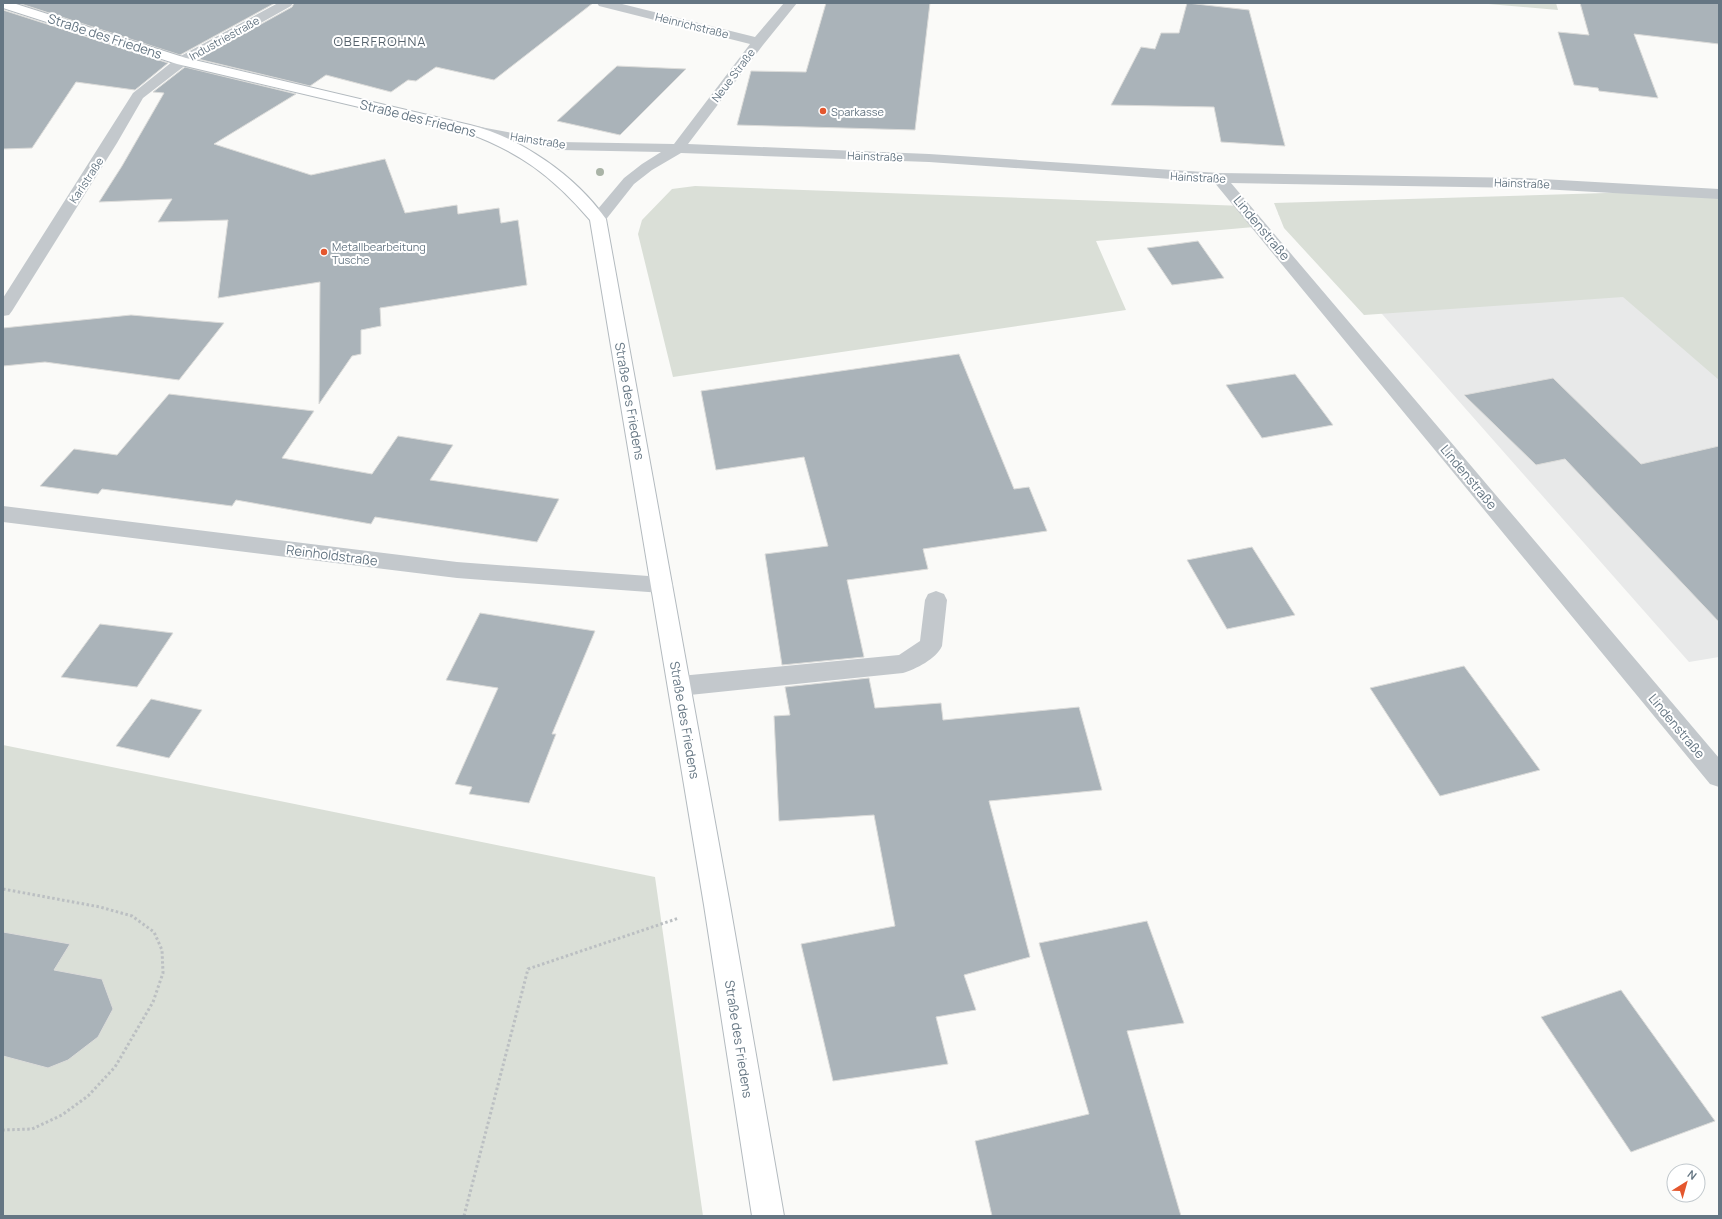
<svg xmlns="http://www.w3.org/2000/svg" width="1722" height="1219" font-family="Manrope,sans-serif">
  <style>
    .built { fill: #e8e9e9 }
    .green { fill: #dadfd7 }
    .building { fill: #aab3b9; stroke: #dcdcda }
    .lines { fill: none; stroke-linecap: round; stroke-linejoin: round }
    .secondary-casing { stroke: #b3babf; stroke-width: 2 }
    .path { stroke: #bbbfc2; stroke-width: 3; stroke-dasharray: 2.5 2.5; stroke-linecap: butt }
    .service { fill: #c3c8cc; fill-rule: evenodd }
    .minor { fill: #c3c8cc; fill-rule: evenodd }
    .secondary { fill: #fff; fill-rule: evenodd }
    .tree { fill: #aab4a7 }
    .poi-dot { fill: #e4572e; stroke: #fff; stroke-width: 1.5 }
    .labels { text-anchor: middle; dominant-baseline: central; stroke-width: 4; stroke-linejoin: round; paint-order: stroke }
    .far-street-label { font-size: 11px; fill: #657683; stroke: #fff }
    .far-poi-label { font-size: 11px; fill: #657683; stroke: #fff; text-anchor: start }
    .street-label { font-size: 13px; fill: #657683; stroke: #fff }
    .far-quarter-label { font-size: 13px; letter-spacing: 1px; fill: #57646e; stroke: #fff }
  </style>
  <rect width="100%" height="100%" fill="#fafaf8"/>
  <!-- built -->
  <path class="built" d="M1278,214L1552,223L1719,373V657L1689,662L1382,314Z"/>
  <!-- green -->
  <path class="green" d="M1477,3H1556L1558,10Z
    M695,186L1244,206L1254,227L1096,241L1126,310L673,377L638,234L642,220L672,189Z
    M1638,192L1719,197V380L1623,297L1364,315L1284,228L1274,203Z
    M3,745L655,877L703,1216H3Z"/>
  <!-- building -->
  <path class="building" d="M18,3H275L180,55Z
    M294,3H593L494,80L436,67L416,81L408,80L391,92L326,75L310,86L198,59L292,7Z
    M826,3H930L915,130L737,125L751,71L806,72Z
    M1187,3L1249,10L1285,146L1221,142L1214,107L1111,105L1141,47L1155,49L1161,33H1179Z
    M1580,3H1719V44L1634,34L1658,98L1599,91L1598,88L1574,85L1558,32L1589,35Z
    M3,10L168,63L135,90L76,82L32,148L3,149Z
    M617,66L686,69L620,135L557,121Z
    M185,67L296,94L214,144L311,175L385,159L405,213L457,205L458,214L499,208L501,223L518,220L527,285L380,308L381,326L361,330V354L352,356L319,404L320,282L218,298L228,220L158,222L172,199L99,202L122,166L164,93L153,92Z
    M1198,241L1224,278L1172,285L1147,248Z
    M131,315L224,323L179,380L45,362L3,366V328Z
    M959,354L1014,489L1029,487L1047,531L923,549L928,569L847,580L864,657L782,665L765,554L828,546L804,457L716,470L701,391Z
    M1295,374L1333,425L1262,438L1226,385Z
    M1553,378L1641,464L1719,446V622L1565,459L1536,465L1464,395Z
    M169,394L314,411L282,458L372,474L398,436L453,445L430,480L559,499L537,542L375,517L371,524L236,500L232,506L102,489L98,494L40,486L74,449L117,455Z
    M1252,547L1295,615L1227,629L1187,560Z
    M480,613L595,631L552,734H556L529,803L469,794L472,787L455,784L498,688L446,680Z
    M100,624L173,633L137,687L61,677Z
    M1464,666L1540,770L1440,796L1370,688Z
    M869,678L875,708L941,703L943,720L1079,707L1102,790L989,801L1030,957L964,975L976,1010L936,1017L948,1064L833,1081L801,944L895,926L874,815L779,821L774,716L790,715L785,687Z
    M151,699L202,710L169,758L116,746Z
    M1147,921L1184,1023L1127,1031L1181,1216H992L975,1141L1089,1114L1039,943Z
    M3,932L70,944L54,970L102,979L113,1009L98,1037L68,1060L48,1068L3,1056Z
    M1621,990L1715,1121L1631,1152L1541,1017Z"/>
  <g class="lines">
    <defs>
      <path id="secondary" d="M3,3H13L186,58L470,125C520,137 576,176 606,219L730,905L784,1216H752L704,905L590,220C552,176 520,152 465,132L177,64L3,8Z"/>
    </defs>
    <!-- secondary casing -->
    <use href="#secondary" class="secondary-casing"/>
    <!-- path -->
    <path class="path" d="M3,889L100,907L132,916L154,932L162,950L163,973L153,1002L115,1067L88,1096L62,1115L32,1129L3,1130
      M464,1216L528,969L679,918"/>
    <!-- service -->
    <path class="service" d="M936,591L944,594L947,600L942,646C936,659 916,669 903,673L680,696L672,693L668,686L672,679L680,676L899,655L920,641L925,600L928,594Z"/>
    <!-- minor -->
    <path class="minor" d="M278,3H293L291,6L187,64L143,98L117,143L12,311L9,315L3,316V298L133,93L177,58Z
      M597,3H618L755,37L784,3H797L763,45L688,144L929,154L1219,173L1524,178L1719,189V199L1524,188L1231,183L1719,758V787L1710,784L1214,182L929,162L681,153L652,170L634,184L604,222L598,224L592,222L590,219L592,216L624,178L642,164L661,152L560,150L465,132L463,129L465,126L470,125L560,142L674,144L750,44L599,6Z
      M3,506L457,562L662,577L670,579L673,585L670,591L662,593L457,578L3,522Z"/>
    <!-- secondary -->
    <use href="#secondary" class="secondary"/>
  </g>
  <!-- trees -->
  <circle class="tree" cx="600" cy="172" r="4"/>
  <!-- markers -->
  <g class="poi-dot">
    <circle cx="823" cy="111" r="4"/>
    <circle cx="324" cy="252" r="4"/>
  </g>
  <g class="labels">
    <!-- far-street labels -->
    <g class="far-street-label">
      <text transform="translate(692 25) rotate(14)">Heinrichstraße</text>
      <text transform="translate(224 38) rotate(-29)">Industriestraße</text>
      <text transform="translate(733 75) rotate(-53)">Neue Straße</text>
      <text transform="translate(538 140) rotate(9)">Hainstraße</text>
      <text transform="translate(875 156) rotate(2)">Hainstraße</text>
      <text transform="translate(1198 177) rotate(3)">Hainstraße</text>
      <text transform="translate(86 180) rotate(-57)">Karlstraße</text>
      <text transform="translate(1522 183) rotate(2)">Hainstraße</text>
    </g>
    <!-- far-poi labels -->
    <g class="far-poi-label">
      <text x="831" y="111">Sparkasse</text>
      <text x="332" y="246">Metallbearbeitung<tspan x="332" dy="13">Tusche</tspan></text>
    </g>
    <!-- street labels -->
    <g class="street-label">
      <text transform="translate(105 36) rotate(18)">Straße des Friedens</text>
      <text transform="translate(418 118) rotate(14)">Straße des Friedens</text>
      <text transform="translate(1262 228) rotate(50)">Lindenstraße</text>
      <text transform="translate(630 401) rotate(80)">Straße des Friedens</text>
      <text transform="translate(1469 477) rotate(50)">Lindenstraße</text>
      <text transform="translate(332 555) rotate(7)">Reinholdstraße</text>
      <text transform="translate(685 720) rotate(80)">Straße des Friedens</text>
      <text transform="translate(1677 726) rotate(50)">Lindenstraße</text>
      <text transform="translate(739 1039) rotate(81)">Straße des Friedens</text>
    </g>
    <!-- far-quarter labels -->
    <g class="far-quarter-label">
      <text x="380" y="41">OBERFROHNA</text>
    </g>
  </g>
  <!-- border -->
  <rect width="1722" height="1219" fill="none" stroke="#657683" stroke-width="8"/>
  <!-- north arrow -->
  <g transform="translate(1686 1183) rotate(37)"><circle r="19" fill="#ffffff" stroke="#c1c8cd"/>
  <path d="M0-3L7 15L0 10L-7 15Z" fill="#e4572e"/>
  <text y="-6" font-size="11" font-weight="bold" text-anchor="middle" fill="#657683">N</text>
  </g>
</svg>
